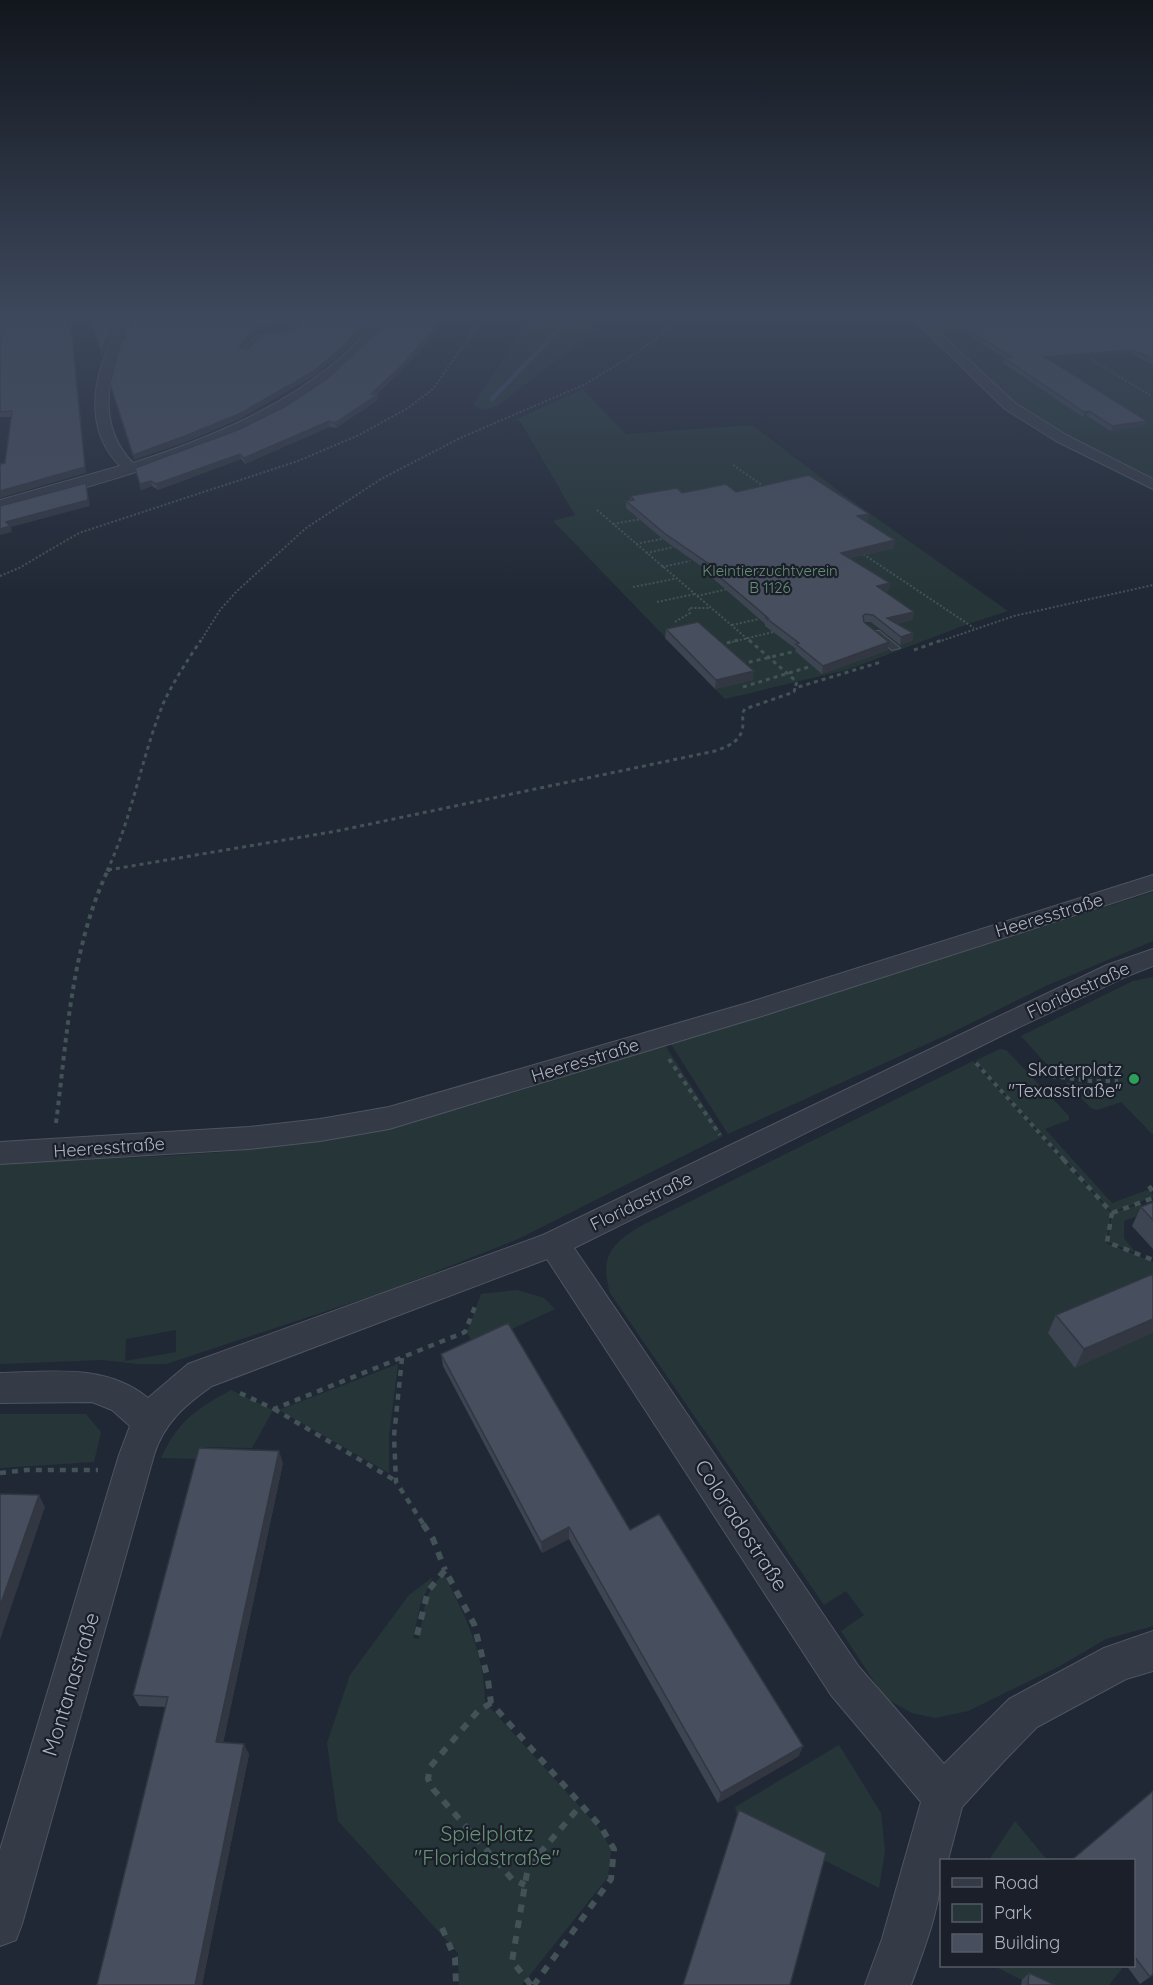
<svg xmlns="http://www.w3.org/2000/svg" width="1153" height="1985" font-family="Quicksand,sans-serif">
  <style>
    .green { fill: #263638; fill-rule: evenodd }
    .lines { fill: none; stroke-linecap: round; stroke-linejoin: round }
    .stream { stroke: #37455d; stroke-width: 4.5 }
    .service-casing { stroke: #4e5560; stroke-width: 2 }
    .minor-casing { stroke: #4e5560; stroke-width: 2 }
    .path-far4 { stroke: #425256; stroke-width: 2; stroke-dasharray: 2 2; stroke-linecap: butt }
    .path-far3 { stroke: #425256; stroke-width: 3; stroke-dasharray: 4 4; stroke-linecap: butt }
    .path-far2 { stroke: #425256; stroke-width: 4; stroke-dasharray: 4.5 4.5; stroke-linecap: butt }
    .path-far1 { stroke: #425256; stroke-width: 4.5; stroke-dasharray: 6 6; stroke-linecap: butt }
    .path { stroke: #425256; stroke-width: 6; stroke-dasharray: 8 8; stroke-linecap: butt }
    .service { fill: #343a46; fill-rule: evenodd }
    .minor { fill: #343a46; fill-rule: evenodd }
    .wall { fill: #3d4452 }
    .shaded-wall { fill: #323742 }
    .building { fill: #474f5f; stroke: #323742; stroke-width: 1.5 }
    .leisure-dot { fill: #2e9e5b; stroke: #1a1f2a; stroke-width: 2 }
    .labels { text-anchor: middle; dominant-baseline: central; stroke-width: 4.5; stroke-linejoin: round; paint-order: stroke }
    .far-park-label { font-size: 15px; fill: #679174; stroke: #1a1f2a }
    .street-label { font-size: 18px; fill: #aeb5c2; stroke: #1a1f2a }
    .poi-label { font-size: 18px; fill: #aeb5c2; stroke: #1a1f2a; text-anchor: end }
    .near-street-label { font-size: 21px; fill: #aeb5c2; stroke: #1a1f2a }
    .near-park-label { font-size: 21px; fill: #679174; stroke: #1a1f2a }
  </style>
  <rect width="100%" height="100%" fill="#212835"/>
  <!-- green -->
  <path class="green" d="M531,316H604L585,338L497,406L482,410L473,405Z
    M918,316H1153V482L1064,437L1011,403L944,337Z
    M585,388L584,391L626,434L752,425L848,498L1008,611L965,625L850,669L725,699L553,521L575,515L520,421L514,420Z
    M1153,892V941L1048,985L951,1033L728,1134L671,1044Z
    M1153,977V1135L1121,1102L1097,1110L1091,1108L1065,1082L1108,1087L1121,1085L1113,1076C1098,1079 1072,1081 1058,1073C1046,1066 1031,1046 1021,1036L1133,981Z
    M665,1045L723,1136L518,1239L390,1290L166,1364H138L103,1360L0,1364V1164C107,1157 217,1158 323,1140C439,1121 552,1080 665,1045ZM176,1330V1352L125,1361L126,1339Z
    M1000,1049L1006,1050L1069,1116V1120L1045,1129L1112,1203L1150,1189L1153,1197L1112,1212L975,1061Z
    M973,1061L1111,1213L1106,1243L1153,1262V1288L1075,1367L1153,1333V1626L1106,1639L1058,1667L968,1711L935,1718L912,1713L885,1698L841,1631L864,1615L846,1591L824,1605L610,1293C600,1258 610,1245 639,1227Z
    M1141,1204L1149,1212L1124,1221V1238L1136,1253L1108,1242L1112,1213Z
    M517,1290L544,1298L555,1309L475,1346L467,1333L481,1294Z
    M398,1364L389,1436V1473L279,1410Z
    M231,1390L273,1410L252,1448L205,1447L202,1459L161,1458C179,1420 195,1410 231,1390Z
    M0,1414H86L101,1432L94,1462L0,1468Z
    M444,1575C465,1615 485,1655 485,1702L599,1828L611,1850L608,1877L522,1985H459L458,1953L338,1821L327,1743L350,1675L409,1595L433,1577L421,1602L413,1638L419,1639C423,1618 424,1587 444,1575Z
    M839,1745L881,1813L885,1851L879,1888L737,1816L735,1807Z
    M1015,1821L1047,1860H989Z
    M994,1966H1124L1109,1985H1032Z"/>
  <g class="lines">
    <!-- stream -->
    <path class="stream" d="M492,399L569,319V316"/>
    <defs>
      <path id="service" d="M303,316H312L290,334L263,337L247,352L242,351L259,334L286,331Z
        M873,631H879L900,648L892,650L873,635Z"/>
      <path id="minor" d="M123,316H134C110,362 92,421 133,463C205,440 280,409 338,360C350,350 360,338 371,327L342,318L341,316H357L383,325C378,336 367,344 359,353C281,437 110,482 0,510V500L120,466C78,423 97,363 123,316Z
        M910,316H921L1015,403L1066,435L1153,479V489L1056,441L1005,409Z
        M1153,875V890L762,1016L389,1129L320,1141L249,1149L0,1164V1142L249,1127L320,1119L389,1107L744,1004Z
        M1153,949V966L1125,977L1007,1033L574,1248L859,1667L944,1764L1009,1699L1104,1648L1153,1631V1671L1126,1679L1037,1727L1004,1761L962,1807L948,1860H942C942,1904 926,1944 911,1985H865L882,1939L921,1802L831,1695L547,1259L212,1386C185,1405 164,1423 154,1455L22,1924L16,1940L0,1946V1850L119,1455L130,1426L112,1410L92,1402L0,1403V1373C50,1372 106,1363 148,1398L188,1364L543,1235L989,1021L1107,965Z"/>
    </defs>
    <!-- service casing -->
    <use href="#service" class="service-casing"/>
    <!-- minor casing -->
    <use href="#minor" class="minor-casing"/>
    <!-- path-far4 -->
    <path class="path-far4" d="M1084,355L1153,397
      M733,465L765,487
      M597,510L751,642
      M613,524L641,519
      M636,544L667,538
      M860,552L974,628
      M646,553L674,547
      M662,567L690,561
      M0,576L19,568L79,533L298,461L359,435L408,408L433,389L484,316
      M633,587L674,579
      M697,596L728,589
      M657,602L695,594
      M675,622L690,613L689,608H710
      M732,625L759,619
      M200,642L220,610L237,591L306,528L381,479L460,438L586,384L642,349L682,317H897
      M732,642L773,632
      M938,642L1014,616L1153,585"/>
    <!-- path-far3 -->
    <path class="path-far3" d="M749,640L797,682L795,687
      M719,645L738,640
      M914,650L942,640
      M741,664L792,652
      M743,687L812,666
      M108,870L337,831L715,751C730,746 743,740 743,723C743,716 741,714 745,709L794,692L795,688L881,662
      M107,871C132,818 141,759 163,704C173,682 187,661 201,640"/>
    <!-- path-far2 -->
    <path class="path-far2" d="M108,870H110
      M669,1059L720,1135
      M976,1063L1064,1160
      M1043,1075L1090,1081H1118
      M56,1123C67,1038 71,948 108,870"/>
    <!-- path-far1 -->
    <path class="path-far1" d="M1063,1159L1112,1213L1107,1242L1153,1260
      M1149,1186L1153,1192
      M1112,1213L1153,1198
      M402,1358L394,1436L396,1482L424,1525
      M240,1393L274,1409L465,1332L476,1304
      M274,1409L396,1481
      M0,1473L26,1470H98"/>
    <!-- path -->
    <path class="path" d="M423,1524L433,1539L445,1570
      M417,1635L428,1591L445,1570L474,1624L488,1680L491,1703L601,1827L614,1849L611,1879L534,1985
      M491,1703L478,1711L430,1767L428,1779L433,1789L512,1879L525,1885
      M442,1928L455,1958L456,1985
      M531,1985L512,1961L528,1867L581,1805"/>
    <!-- service -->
    <use href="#service" class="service"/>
    <!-- minor -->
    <use href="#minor" class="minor"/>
  </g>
  <!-- wall -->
  <path class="wall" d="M0,316L86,473L5,463L11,417H0Z
    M362,316H446L429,341L403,369L376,395H377L378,400L336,428L329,427L245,464L241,459L158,490L152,486L141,490L135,468L240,429L286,406L327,379L373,336L382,323Z
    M947,316H1153V365L1132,354L1051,361L1145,426L1111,431L1087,416L1083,417L1003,363L1004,358H1005L971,337Z
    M736,492L868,521H865L894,548L850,558L890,583L889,590L885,591L914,612L912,620L896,624L913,633L912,641L900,645L871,622H864L888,650L822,674L795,651L796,649L765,626V624L708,574V571L664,540L626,508V501H630V496L682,493Z
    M666,629L753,680L715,689L665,638Z
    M1153,1202V1249L1132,1226L1141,1207Z
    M1153,1274L1075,1368L1048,1333L1056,1315Z
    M441,1354L630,1530L799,1756L718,1803L569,1539L542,1553L443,1366Z
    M283,1463L223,1743L249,1754L202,1985L166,1707L139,1706L133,1695Z
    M1134,1860L1150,1977L1140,1984L1126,1965H1134Z
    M1029,1973L1055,1985H1021L1022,1980Z"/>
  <!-- shaded-wall -->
  <path class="shaded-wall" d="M70,316L86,473L0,498V491Z
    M117,316H121L102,357L101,352Z
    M294,316H300L285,329L257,332L240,352L239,347L257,327Z
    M443,316H446L429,341L403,369L373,397L377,395L378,400L336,428L335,423L371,394Z
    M366,323L367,328L341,354L314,376L240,419L186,442L134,460L133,455Z
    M1133,350L1132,354L1044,362L1045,357Z
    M1089,411L1087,416L1083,417L1084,412Z
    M329,421V427L245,464L244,458Z
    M1147,421L1145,426L1111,431L1112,426Z
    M240,454L241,459L158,490L156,484Z
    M151,481L152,486L141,490L140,484Z
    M86,483L90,506L11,527L12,532L0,535V529L6,522Z
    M869,514L868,521L856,523L857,516Z
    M895,540L894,548L840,560L841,553Z
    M890,583L889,590L876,593L877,586Z
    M914,612L912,620L886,626L887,618Z
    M913,633L912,641L900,645L901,637Z
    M889,642L888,650L822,674L823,666Z
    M754,671L753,680L715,689L716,680Z
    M1153,1319V1333L1075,1368L1084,1349Z
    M279,1451L283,1463L221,1752L216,1742Z
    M39,1495L45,1507L0,1640V1606Z
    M569,1527V1539L542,1553L541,1542Z
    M244,1744L249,1754L202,1985H195Z
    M803,1746L799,1756L718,1803L721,1793Z"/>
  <!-- building -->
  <path class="building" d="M0,316H70L85,467L0,491V464L5,463L12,411L0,412Z
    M90,316H117L101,352Z
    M133,316H294L284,324L257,327L239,347L248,349L263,334L291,331L309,316H342L366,323L340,349L314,371L239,414L185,436L133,455L110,384L119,348Z
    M375,316H443L428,336L403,364L371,394L377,395L335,423L329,421L244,458L240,454L156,484L151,481L140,484L135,468L240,429L286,406L327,379L373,336L385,319Z
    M953,316H1153V359L1133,350L1045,357L1147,421L1112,426L1089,411L1084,412L1004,358L1012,357L971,332Z
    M809,475L869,514L857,516L895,540L841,553L890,583L877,586L914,612L887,618L913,633L901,637L873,615L865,614L863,616L864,622L889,642L823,666L796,644L799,643L766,618H768L708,567L712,566L664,533L626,501L634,500L630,496L677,488L682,493L726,484L736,492Z
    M86,483L88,500L6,522L10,526L0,529V506Z
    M698,622L754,671L716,680L666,629Z
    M1153,1202V1220L1141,1207Z
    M1153,1274V1319L1084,1349L1056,1315Z
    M508,1323L630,1530L659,1514L803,1746L721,1793L569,1527L541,1542L441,1354Z
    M199,1448L279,1451L216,1742L244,1744L195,1985H97L168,1697L133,1695Z
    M0,1494L39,1495L0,1606Z
    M1153,1791V1974L1150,1977L1134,1956V1860H1072Z
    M739,1810L826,1853L790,1985H683Z
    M1029,1973L1055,1985H1028Z"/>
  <!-- sky -->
  <linearGradient id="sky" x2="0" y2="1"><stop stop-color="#12161d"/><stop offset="0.53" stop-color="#3d485c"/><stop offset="1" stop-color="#3d485c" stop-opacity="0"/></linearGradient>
  <rect width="1153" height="594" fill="url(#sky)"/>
  <!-- markers -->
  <circle class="leisure-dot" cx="1134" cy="1079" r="6"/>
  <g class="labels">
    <!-- far-park labels -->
    <g class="far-park-label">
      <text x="770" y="570">Kleintierzuchtverein<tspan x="770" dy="17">B 1126</tspan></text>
    </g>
    <!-- street labels -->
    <g class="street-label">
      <text transform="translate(1049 915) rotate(-17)">Heeresstraße</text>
      <text transform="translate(1078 990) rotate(-25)">Floridastraße</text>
      <text transform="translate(585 1060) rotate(-17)">Heeresstraße</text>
      <text transform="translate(109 1147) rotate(-4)">Heeresstraße</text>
      <text transform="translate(641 1201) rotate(-26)">Floridastraße</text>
    </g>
    <!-- poi labels -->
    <g class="poi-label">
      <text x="1122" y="1069">Skaterplatz<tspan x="1122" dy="21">"Texasstraße"</tspan></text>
    </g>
    <!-- near-street labels -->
    <g class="near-street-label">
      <text transform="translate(742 1525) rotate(57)">Coloradostraße</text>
      <text transform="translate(70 1684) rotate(-73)">Montanastraße</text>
    </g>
    <!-- near-park labels -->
    <g class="near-park-label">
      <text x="487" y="1833">Spielplatz<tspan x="487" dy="24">"Floridastraße"</tspan></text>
    </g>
  </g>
  <!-- legend -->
  <rect x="940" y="1859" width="195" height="108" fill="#1a1f2a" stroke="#555b67" stroke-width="1.5"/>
  <rect x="952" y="1878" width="30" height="9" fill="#343a46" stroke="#555b67" stroke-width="1.5"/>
  <text x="994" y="1889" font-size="18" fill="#aeb5c2">Road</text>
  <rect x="952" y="1904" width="30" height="18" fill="#263638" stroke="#555b67" stroke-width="1.5"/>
  <text x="994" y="1919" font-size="18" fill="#aeb5c2">Park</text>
  <rect x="952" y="1934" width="30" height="18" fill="#474f5f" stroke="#555b67" stroke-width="1.5"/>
  <text x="994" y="1949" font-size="18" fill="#aeb5c2">Building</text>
</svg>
